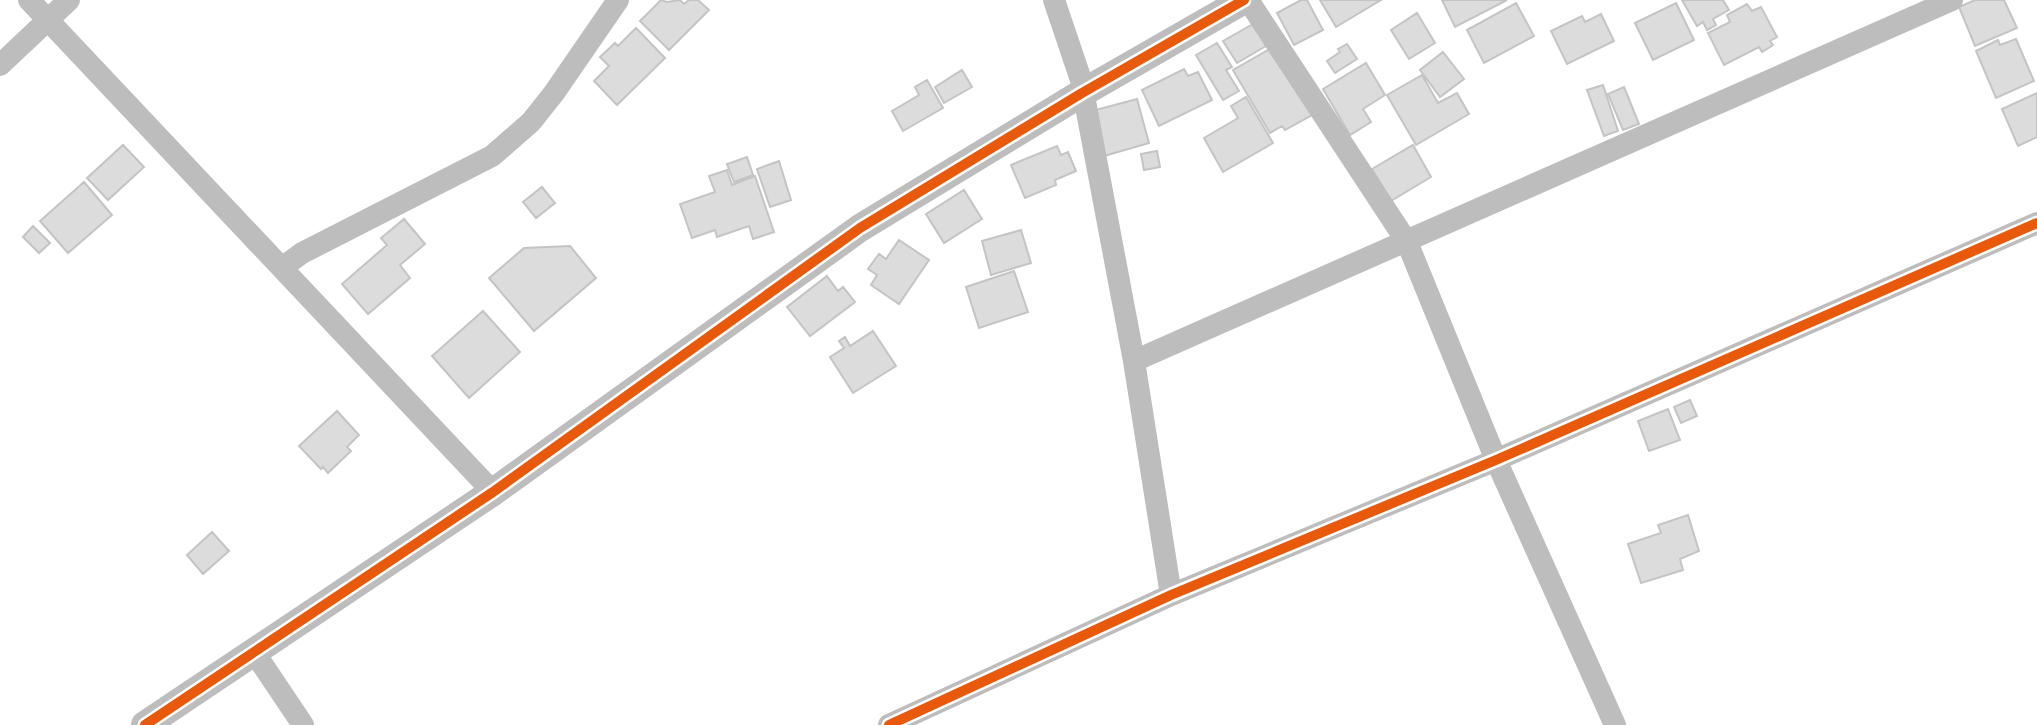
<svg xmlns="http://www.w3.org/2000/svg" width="2037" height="725" font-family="'Nunito Sans',sans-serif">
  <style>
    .building { fill: #dcdcdc; stroke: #c4c4c4; stroke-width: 2 }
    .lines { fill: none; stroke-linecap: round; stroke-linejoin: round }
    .minor { stroke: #bdbdbd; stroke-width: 22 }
    .tertiary { stroke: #bdbdbd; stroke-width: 28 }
    .cycleway-casing { stroke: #fff; stroke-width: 15 }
    .cycleway { stroke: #e8590c; stroke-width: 10 }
  </style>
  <rect width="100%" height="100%" fill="#fff"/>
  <!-- building -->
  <path class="building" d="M661,0L667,2L680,0L684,4L689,0H698L709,10L669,50L640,21Z
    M1301,0H1307L1323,30L1294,45L1277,13Z
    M1320,0H1381L1336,27Z
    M1442,0H1507L1455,27Z
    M1682,0H1723L1729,10L1713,19L1716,25L1707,30L1703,22L1697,26Z
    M1975,0H2004L2017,28L1975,46L1959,7Z
    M1516,3L1534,36L1484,63L1467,30Z
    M1676,3L1694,40L1653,60L1635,23Z
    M1747,4L1752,11L1761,7L1777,37L1770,41L1773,45L1762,52L1759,47L1724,65L1708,33L1730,22L1727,15Z
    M1417,13L1435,43L1409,59L1391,30Z
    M1601,14L1614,41L1567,64L1551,31L1582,16L1585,22Z
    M1253,24L1266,46L1237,63L1223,41Z
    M636,28L665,58L617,105L594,81L609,66L600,57L615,43L618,46Z
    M2016,39L2034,81L1996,98L1976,51L1998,40L2000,45Z
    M1217,43L1232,67L1226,70L1239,91L1223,100L1196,55Z
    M1347,44L1357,59L1335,73L1327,61L1340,52L1338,49Z
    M1273,47L1312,115L1285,130L1282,126L1270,133L1233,70Z
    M1443,52L1464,79L1440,97L1420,70Z
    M1366,63L1385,95L1363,109L1371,122L1350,135L1323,89Z
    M1184,69L1188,76L1198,72L1212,100L1159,126L1142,90Z
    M962,70L972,87L944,103L935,87Z
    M1422,75L1438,103L1457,93L1469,114L1416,145L1387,95Z
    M927,80L943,108L903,131L892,111L919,95L915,87Z
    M1603,85L1618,131L1604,136L1587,90Z
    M1624,87L1639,124L1623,130L1608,94Z
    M2037,93V137L2018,146L2002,109Z
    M1246,97L1273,143L1223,172L1204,138L1238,118L1231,106Z
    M1137,99L1149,143L1104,156L1092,111Z
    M123,145L144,167L108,200L87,178Z
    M1413,145L1431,177L1391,201L1372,169Z
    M1057,146L1061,155L1068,152L1076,171L1055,180L1056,185L1025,198L1011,165Z
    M1157,151L1160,167L1144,170L1141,154Z
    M747,157L753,175L734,182L727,164Z
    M779,161L791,200L770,207L757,169Z
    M727,170L732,185L755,176L774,232L753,239L749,226L717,237L715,230L692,238L680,204L715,192L709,176Z
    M84,182L112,215L68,253L40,221Z
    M542,187L555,203L536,218L523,202Z
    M964,190L982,219L944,243L926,214Z
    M404,219L425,244L400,265L410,278L368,314L342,284L387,245L381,238Z
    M33,226L50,243L39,253L23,237Z
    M1021,230L1031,263L991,275L982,241Z
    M899,240L929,260L899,304L871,285L877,275L868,269L879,254L886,259Z
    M570,246L596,278L534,331L489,278L524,248Z
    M1014,271L1028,312L979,328L966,287Z
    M827,276L838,291L843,287L855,302L810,336L787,307Z
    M483,311L520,352L469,398L432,356Z
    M873,331L896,366L853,393L830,357L844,348L839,341L845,337L850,346Z
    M1690,400L1697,416L1681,423L1674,407Z
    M1668,409L1680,440L1649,451L1638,421Z
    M337,411L359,435L347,447L351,451L328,473L323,467L321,469L299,446Z
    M1688,515L1699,551L1680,559L1683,570L1641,583L1628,544L1661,533L1658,525Z
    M212,532L229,551L203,574L187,555Z"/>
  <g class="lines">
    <!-- minor -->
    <path class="minor" d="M29,0L493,492
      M1054,0L1081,80L1134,361L1171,595
      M1248,0L1407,242L1496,460L1615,725
      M0,65L69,0
      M283,267L302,253L492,156L531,122L554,93L618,0
      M1134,361L1952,0
      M254,652L303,725
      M889,725L1171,595L1496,460L2037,223"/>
    <!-- tertiary -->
    <path class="tertiary" d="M145,725L493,492L860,228L1082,93L1244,0"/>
    <defs>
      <path id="cycleway" d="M145,725L493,492L860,228L1082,93L1244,0
        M889,725L1171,595L1496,460L2037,223"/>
    </defs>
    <!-- cycleway casing -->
    <use href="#cycleway" class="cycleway-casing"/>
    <!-- cycleway -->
    <use href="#cycleway" class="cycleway"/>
  </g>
</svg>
